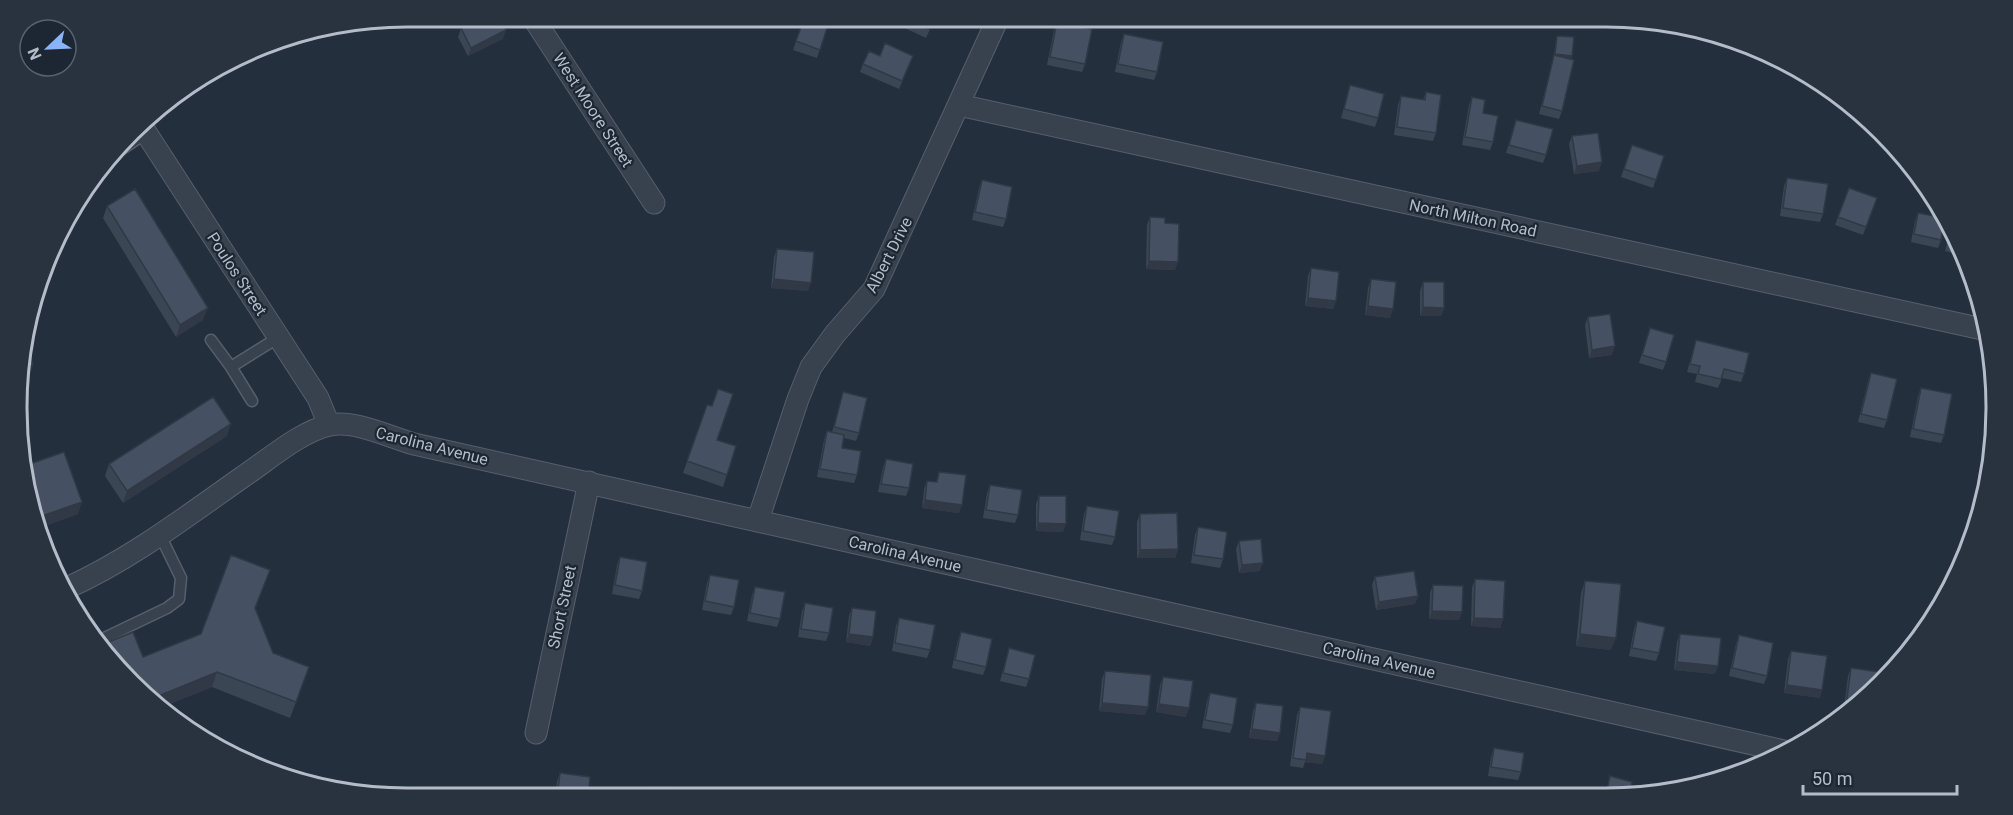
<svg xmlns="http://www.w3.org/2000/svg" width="2013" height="815" font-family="Roboto,sans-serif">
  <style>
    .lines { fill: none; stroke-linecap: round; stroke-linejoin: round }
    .service-casing { stroke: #565f6c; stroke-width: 13 }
    .minor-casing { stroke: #565f6c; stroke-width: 23 }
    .service { stroke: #38414e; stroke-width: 10 }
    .minor { stroke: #38414e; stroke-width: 21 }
    .wall { fill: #3b4654 }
    .shaded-wall { fill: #303945 }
    .building { fill: #455162; stroke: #303945; stroke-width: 1.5 }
    .labels { text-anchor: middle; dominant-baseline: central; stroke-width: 4.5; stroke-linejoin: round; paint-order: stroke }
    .street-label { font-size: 16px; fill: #b4bcc9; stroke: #1d2633 }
    .rim { fill: none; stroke: #b4bcc9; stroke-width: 3 }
  </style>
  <rect width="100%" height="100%" fill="#242f3e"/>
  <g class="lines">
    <defs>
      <path id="service" d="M119,151L146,133
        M211,340L231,367L252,401
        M231,367L279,337
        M98,641L167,608L179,599L181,578L160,535"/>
      <path id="minor" d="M532,16L654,203
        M959,105L1987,330
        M141,125L318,398L329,425
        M758,520L798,399L811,367L835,334L874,289L999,16
        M67,588C131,559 187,516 244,476C268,460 301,431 330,425C355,420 389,437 414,444L1784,751
        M536,733L589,482"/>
    </defs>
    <!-- service casing -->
    <use href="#service" class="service-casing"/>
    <!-- minor casing -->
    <use href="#minor" class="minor-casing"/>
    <!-- service -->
    <use href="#service" class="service"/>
    <!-- minor -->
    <use href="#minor" class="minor"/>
  </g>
  <!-- wall -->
  <path class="wall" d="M879,16H936L926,38Z
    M804,19L827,28L817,58L793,50Z
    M1057,22L1085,64L1082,72L1047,65L1054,30Z
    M461,28L503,39L468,56L458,37Z
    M1124,34L1157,72L1154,80L1115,72L1121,42Z
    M1557,36L1572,56L1562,111L1559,119L1539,114L1554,56L1556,40Z
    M880,56L910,64L899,89L860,72L863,64Z
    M1350,85L1378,118L1375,127L1341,118Z
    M1426,92L1436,133L1433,141L1394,135L1398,105L1401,96L1423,100Z
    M1472,97L1483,113L1493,142L1490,150L1462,145L1469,105Z
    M1516,120L1546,155L1543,163L1506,153Z
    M1572,136L1599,171L1574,174L1569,144Z
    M1632,145L1664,156L1653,188L1621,177Z
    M1787,178L1823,214L1820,222L1780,216L1784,186Z
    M982,180L1006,219L1003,227L972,220L979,188Z
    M1849,188L1877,198L1863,235L1835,225Z
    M107,206L203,320L176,337L103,218Z
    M1918,213L1941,240L1938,248L1911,242L1915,221Z
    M1150,217L1165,223L1175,270L1146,269L1147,225Z
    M1951,227L1956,234L1964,256L1945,251Z
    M777,249L808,291L771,288L774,257Z
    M1311,268L1336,301L1333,309L1305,306L1308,276Z
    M1371,279L1390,318L1365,315L1368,288Z
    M1423,282L1444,308L1441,316H1420V291Z
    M1588,317L1612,355L1589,358L1585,325Z
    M1650,328L1666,362L1663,370L1639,363Z
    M1696,340L1744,374L1741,382L1722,378L1718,388L1695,382L1697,374L1687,372Z
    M1871,373L1887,420L1884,428L1858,422L1868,381Z
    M1921,388L1944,435L1941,443L1910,437L1918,396Z
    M843,392L859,433L856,441L844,438L842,448L857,475L854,483L817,477L824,440L827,431L832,432Z
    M707,405L717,440L736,446L723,487L683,473Z
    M227,436L123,503L105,476L109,464Z
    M886,459L909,488L906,496L878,492L883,467Z
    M24,466L78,514L42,527L24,484Z
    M939,472L959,513L922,508L924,489L927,481L936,482Z
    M990,485L1018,515L1015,523L983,518L987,493Z
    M1039,496L1063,532L1036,531V504Z
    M1087,506L1115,537L1112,545L1080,540L1084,514Z
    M1140,514L1178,549L1175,558H1137V522Z
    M1198,527L1223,559L1220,568L1191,563L1195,535Z
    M1239,541L1260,571L1239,573L1236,549Z
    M620,557L642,591L639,599L612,594L617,565Z
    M710,575L734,607L731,615L702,610L707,583Z
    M1375,577L1418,596L1415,604L1376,610L1372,585Z
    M1475,579L1503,619L1500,628L1471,626L1472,588Z
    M1585,581L1611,650L1576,646L1581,593Z
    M1433,585L1462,612L1459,620L1429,619L1430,593Z
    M755,587L780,619L777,627L747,621L752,595Z
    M805,603L829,633L826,641L798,637L802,611Z
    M852,608L873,637L870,646L846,642L849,616Z
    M255,609L273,653L309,667L290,718L212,687L165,706L169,717L143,657L201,634Z
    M899,618L930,650L927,658L892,651L896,626Z
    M1637,621L1659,653L1656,661L1629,656L1634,629Z
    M961,632L986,667L983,675L952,668L958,640Z
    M1680,634L1715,674L1674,670L1677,642Z
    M1739,635L1767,676L1764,684L1729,676L1736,644Z
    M1009,648L1029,679L1026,687L1000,681Z
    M1791,651L1820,698L1784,693L1788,659Z
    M1851,668L1863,702L1853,708L1844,707L1848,676Z
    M1105,671L1148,707L1145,715L1099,711L1102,679Z
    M1163,677L1186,717L1156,712L1160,685Z
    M1210,693L1233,725L1230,733L1202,728L1207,701Z
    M1256,703L1280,733L1277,741L1249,738L1253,711Z
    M1300,707L1325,756L1322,764L1305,762L1303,768L1290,766L1297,715Z
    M1494,748L1521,772L1518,780L1488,776L1491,757Z
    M560,773L588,798H555L557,781Z
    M639,788L667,798H636Z"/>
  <!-- shaded-wall -->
  <path class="shaded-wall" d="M506,30L503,39L468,56L471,48Z
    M1555,54L1572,56L1571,60L1554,58Z
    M1602,162L1599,171L1574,174L1577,166Z
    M1149,261L1178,262L1175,270L1146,269Z
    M774,279L811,283L808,291L771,288Z
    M1308,298L1336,301L1333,309L1305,306Z
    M1368,306L1393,309L1390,318L1365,315Z
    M1423,307L1444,308L1441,316H1420Z
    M208,308L203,320L176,337L180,325Z
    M1615,346L1612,355L1589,358L1592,350Z
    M33,365L29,377L21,379L20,369Z
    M231,424L227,436L123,503L127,491Z
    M925,500L962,505L959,513L922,508Z
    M82,502L78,514L42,527L40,522L42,516Z
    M1038,523L1066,524L1063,532L1036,531Z
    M1178,549L1175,558H1137L1140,550Z
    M1263,563L1260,571L1239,573L1242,565Z
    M1418,596L1415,604L1376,610L1379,602Z
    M1432,611L1462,612L1459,620L1429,619Z
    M1474,618L1503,619L1500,628L1471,626Z
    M849,634L873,637L870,646L846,642Z
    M1580,634L1616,638L1611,650L1576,646Z
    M1677,662L1718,666L1715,674L1674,670Z
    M217,672L212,687L160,708L161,695Z
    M1787,685L1822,690L1820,698L1784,693Z
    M1847,699L1864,701L1853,708L1844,707Z
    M1102,703L1148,707L1145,715L1099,711Z
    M1159,704L1189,708L1186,717L1156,712Z
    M1252,729L1280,733L1277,741L1249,738Z
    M1307,753L1325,756L1322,764L1305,762Z"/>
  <!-- building -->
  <path class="building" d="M485,16H499L506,30L471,48L461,28Z
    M900,16H935L929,29Z
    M804,19L827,28L820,50L796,41Z
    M1057,22L1092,29L1085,64L1050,57Z
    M1124,34L1163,42L1157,72L1118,64Z
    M1557,36L1574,37L1572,56L1555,54Z
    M885,43L913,56L902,81L863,64L869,51L880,56Z
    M1554,55L1574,60L1562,111L1542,106Z
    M1350,85L1384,94L1378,118L1344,109Z
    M1426,92L1441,95L1436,133L1397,127L1401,96L1425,100Z
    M1472,97L1485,100L1483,113L1498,116L1493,142L1465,137Z
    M1516,120L1553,129L1546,155L1509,145Z
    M1598,133L1602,162L1577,166L1572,136Z
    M1632,145L1664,156L1656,180L1624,169Z
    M1787,178L1828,184L1823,214L1783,208Z
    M982,180L1012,187L1006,219L975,212Z
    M1849,188L1877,198L1866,227L1838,217Z
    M135,189L208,308L180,325L107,206Z
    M1918,213L1945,218L1941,240L1914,234Z
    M1150,217L1165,218V223L1179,224L1178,262L1149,261Z
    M1952,228L1956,234L1961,246L1948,243Z
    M777,249L814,252L811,283L774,279Z
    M1311,268L1339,272L1336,301L1308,298Z
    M1371,279L1396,282L1393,309L1368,306Z
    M1423,282H1444V308L1423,307Z
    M1610,314L1615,346L1592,350L1588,317Z
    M1650,328L1674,335L1666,362L1642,355Z
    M25,340L33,365L20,369V356Z
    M1696,340L1749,353L1744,374L1724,369L1721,379L1698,374L1700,366L1690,364Z
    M1871,373L1897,379L1887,420L1861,414Z
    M1921,388L1952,394L1944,435L1913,429Z
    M718,389L733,394L717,440L736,446L727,475L687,461L707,405L712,406Z
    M843,392L867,398L859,433L834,427Z
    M213,397L231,424L127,491L109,464Z
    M827,431L844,435L842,448L861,451L857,475L820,469Z
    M64,452L82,502L42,516L24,466Z
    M886,459L913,464L909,488L881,484Z
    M939,472L966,475L962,505L925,500L927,481L937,482Z
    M990,485L1022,490L1018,515L986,510Z
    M1039,496H1066V524L1038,523Z
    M1087,506L1119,511L1115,537L1083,531Z
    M1177,513L1178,549L1140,550V514Z
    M1198,527L1227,532L1223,559L1194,555Z
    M1261,539L1263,563L1242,565L1239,541Z
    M231,555L270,570L255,608L273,653L309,667L296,702L217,672L161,695L170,718L101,645L133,632L143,657L201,634Z
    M620,557L647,562L642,591L615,585Z
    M1414,571L1418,596L1379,602L1375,577Z
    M710,575L739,580L734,607L705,601Z
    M1475,579L1505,581L1503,619L1474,618Z
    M1585,581L1621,584L1616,638L1580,634Z
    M1433,585L1463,586L1462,612L1432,611Z
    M755,587L785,592L780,619L750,613Z
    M805,603L833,608L829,633L801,629Z
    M852,608L876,611L873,637L849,634Z
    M899,618L935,625L930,650L895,643Z
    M1637,621L1665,627L1659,653L1632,648Z
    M961,632L992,639L986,667L955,660Z
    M1680,634L1721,638L1718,666L1677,662Z
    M1739,635L1773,643L1767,676L1732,668Z
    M1009,648L1035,655L1029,679L1003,673Z
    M1791,651L1827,656L1822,690L1787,685Z
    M1851,668L1887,673V675L1864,701L1847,699Z
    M1105,671L1151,675L1148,707L1102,703Z
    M1163,677L1193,681L1189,708L1159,704Z
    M1210,693L1237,698L1233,725L1205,720Z
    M1256,703L1283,706L1280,733L1252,729Z
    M1300,707L1331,711L1325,756L1307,753L1306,760L1293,758Z
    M206,730L210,739L198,733Z
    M1494,748L1524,753L1521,772L1491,767Z
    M560,773L590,777L588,798H557Z
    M1610,776L1632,782L1629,795H1606Z
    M666,787L667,798H639V788Z"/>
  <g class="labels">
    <!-- street labels -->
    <g class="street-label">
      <text transform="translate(593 110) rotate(57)">West Moore Street</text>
      <text transform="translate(1473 218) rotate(12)">North Milton Road</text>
      <text transform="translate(889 255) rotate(-63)">Albert Drive</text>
      <text transform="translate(237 274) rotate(57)">Poulos Street</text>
      <text transform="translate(432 446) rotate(14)">Carolina Avenue</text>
      <text transform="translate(905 554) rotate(13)">Carolina Avenue</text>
      <text transform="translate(562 607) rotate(-78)">Short Street</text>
      <text transform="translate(1379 660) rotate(13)">Carolina Avenue</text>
    </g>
  </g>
  <!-- crop -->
  <path d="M0 0H2013V815H0ZM407 27H1606A380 380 0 0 1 1986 407V408A380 380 0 0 1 1606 788H407A380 380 0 0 1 27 408V407A380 380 0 0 1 407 27Z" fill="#29323f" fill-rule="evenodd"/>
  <path class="rim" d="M407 27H1606A380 380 0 0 1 1986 407V408A380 380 0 0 1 1606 788H407A380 380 0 0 1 27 408V407A380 380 0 0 1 407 27Z"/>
  <!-- north arrow -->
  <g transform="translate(48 48) rotate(247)"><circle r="28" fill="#1d2633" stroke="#59626f" stroke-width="1.5"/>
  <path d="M0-4.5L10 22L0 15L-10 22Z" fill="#8ab4f8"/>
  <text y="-9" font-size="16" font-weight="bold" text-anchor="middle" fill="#b4bcc9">N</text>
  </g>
  <!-- scale -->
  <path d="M1803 785v9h154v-9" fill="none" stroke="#b4bcc9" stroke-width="3"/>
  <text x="1812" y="785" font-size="18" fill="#b4bcc9" stroke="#1d2633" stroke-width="4.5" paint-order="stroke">50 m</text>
</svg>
